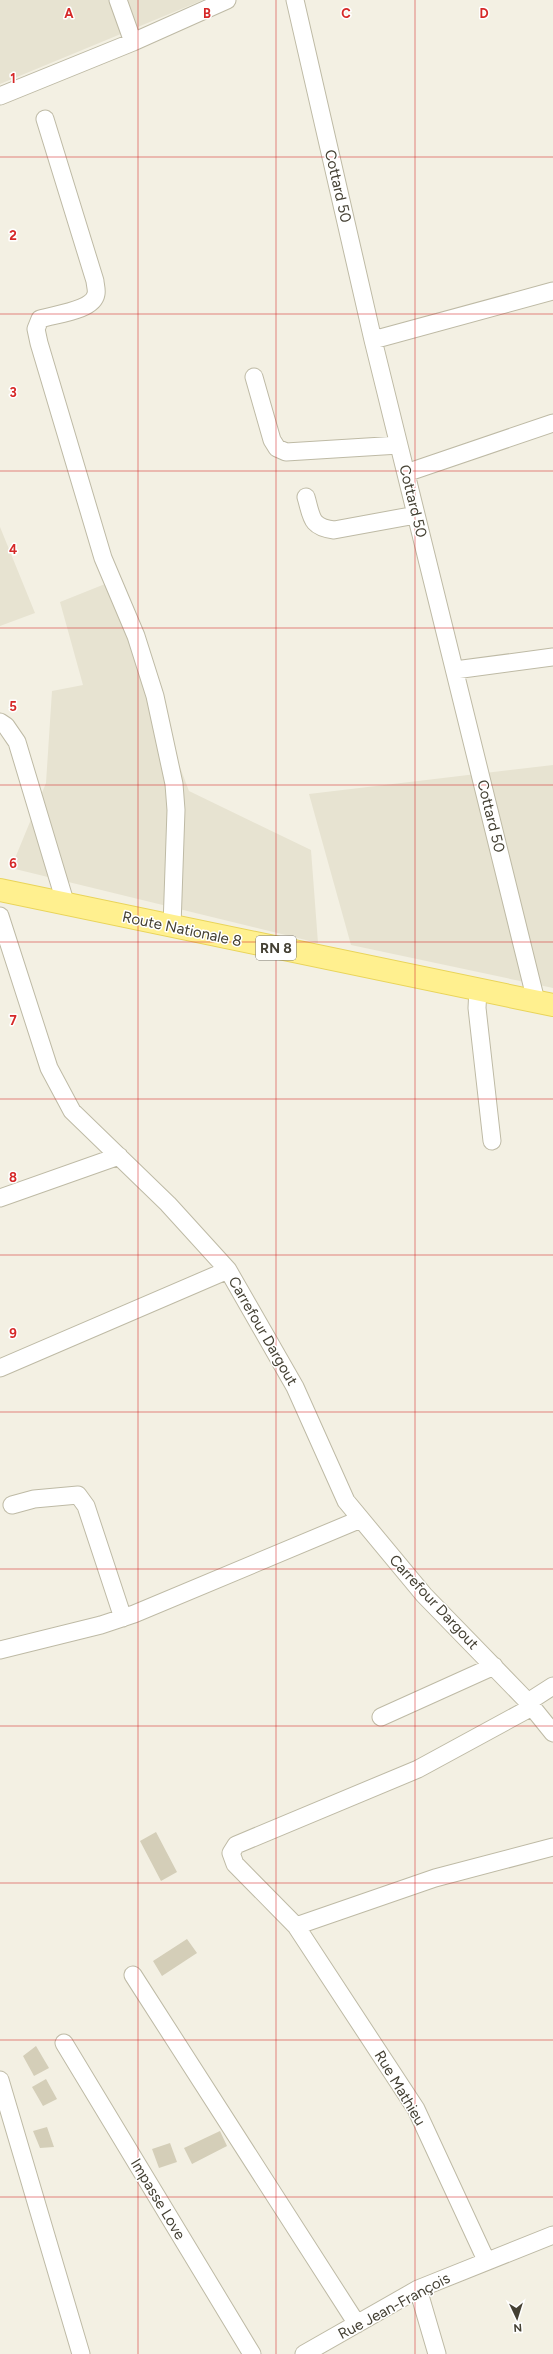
<svg xmlns="http://www.w3.org/2000/svg" width="553" height="2354" font-family="Figtree,sans-serif">
  <style>
    .residential { fill: #e7e3d1 }
    .building { fill: #d4ceb8 }
    .lines { fill: none; stroke-linecap: round; stroke-linejoin: round }
    .street-casing { stroke: #bebaa5; stroke-width: 19 }
    .primary-casing { stroke: #e9d45a; stroke-width: 24 }
    .street { stroke: #fff; stroke-width: 17 }
    .primary { stroke: #fff08f; stroke-width: 22 }
    .grid { fill: none; stroke: #d62828; stroke-width: 1; stroke-opacity: 0.55 }
    .labels { text-anchor: middle; dominant-baseline: central; stroke-width: 3; stroke-linejoin: round; paint-order: stroke }
    .shield { fill: #fff; stroke: #7c7970; stroke-width: 1 }
    .shield-label { font-size: 14px; font-weight: bold; fill: #444033 }
    .street-label { font-size: 15px; fill: #444033; stroke: #fff }
    .grid-label { font-size: 13px; text-anchor: middle; font-weight: bold; fill: #d62828; stroke: #fff; stroke-width: 3; stroke-linejoin: round; paint-order: stroke }
  </style>
  <rect width="100%" height="100%" fill="#f3f0e3"/>
  <!-- residential -->
  <path class="residential" d="M0,0H203L0,84Z
    M0,527L35,613L0,626Z
    M110,582L189,791L311,850L318,943L11,868L46,783L52,691L83,685L60,602Z
    M553,765V988L351,945L309,794Z"/>
  <!-- building -->
  <path class="building" d="M156,1832L177,1872L161,1881L140,1841Z
    M187,1939L197,1953L162,1976L153,1961Z
    M36,2046L49,2068L34,2076L23,2056Z
    M46,2079L57,2099L43,2106L32,2087Z
    M47,2127L54,2147L40,2148L33,2131Z
    M220,2131L227,2146L192,2164L184,2148Z
    M170,2143L177,2162L159,2168L152,2149Z"/>
  <g class="lines">
    <defs>
      <path id="street" d="M118,0L133,42
        M295,0L373,340L536,1001
        M0,96L133,42L227,0
        M45,119L95,281C95,284 97,290 96,294C93,311 55,314 40,319L36,329L39,343L103,558L136,636L155,696L174,784L176,810L172,926
        M373,340L553,291
        M254,377L272,440L277,448L286,452L399,445
        M406,473L553,423
        M306,497C312,517 310,527 334,530L416,515
        M455,670L553,657
        M0,722L6,726L17,742L66,905
        M0,916L49,1068L72,1111L168,1204L228,1270L295,1387L346,1501L424,1595L528,1702L553,1733
        M478,989L477,1008L492,1141
        M0,1198L119,1156
        M0,1368L228,1270
        M12,1505L34,1499L78,1495L86,1506L123,1618
        M0,1650L101,1625L134,1614L361,1519
        M528,1702L553,1686
        M381,1717L494,1666
        M296,1926L435,1878L553,1847
        M133,1975L357,2324
        M64,2043L252,2354
        M0,2080L81,2354
        M486,2260L416,2109L296,1926L235,1864L231,1853L236,1845L418,1769L532,1707
        M418,2289L437,2354
        M304,2354L418,2289L553,2235"/>
      <path id="primary" d="M0,890L553,1005"/>
    </defs>
    <!-- street casing -->
    <use href="#street" class="street-casing"/>
    <!-- primary casing -->
    <use href="#primary" class="primary-casing"/>
    <!-- street -->
    <use href="#street" class="street"/>
    <!-- primary -->
    <use href="#primary" class="primary"/>
  </g>
  <!-- grid -->
  <path class="grid" d="M138,0V2354M276,0V2354M415,0V2354M0,157H553M0,314H553M0,471H553M0,628H553M0,785H553M0,942H553M0,1099H553M0,1255H553M0,1412H553M0,1569H553M0,1726H553M0,1883H553M0,2040H553M0,2197H553"/>
  <g class="labels">
    <!-- shield labels -->
    <rect class="shield" x="256" y="936" width="40" height="24" rx="3"/>
    <g class="shield-label">
      <text x="276" y="948">RN 8</text>
    </g>
    <!-- street labels -->
    <g class="street-label">
      <text transform="translate(338 186) rotate(77)">Cottard 50</text>
      <text transform="translate(413 501) rotate(76)">Cottard 50</text>
      <text transform="translate(491 816) rotate(76)">Cottard 50</text>
      <text transform="translate(182 929) rotate(12)">Route Nationale 8</text>
      <text transform="translate(263 1331) rotate(60)">Carrefour Dargout</text>
      <text transform="translate(434 1602) rotate(47)">Carrefour Dargout</text>
      <text transform="translate(400 2088) rotate(59)">Rue Mathieu</text>
      <text transform="translate(158 2199) rotate(59)">Impasse Love</text>
      <text transform="translate(394 2306) rotate(-28)">Rue Jean-François</text>
    </g>
  </g>
  <g class="grid-label">
    <text x="69" y="18">A</text>
    <text x="207" y="18">B</text>
    <text x="346" y="18">C</text>
    <text x="484" y="18">D</text>
    <text x="13" y="83">1</text>
    <text x="13" y="240">2</text>
    <text x="13" y="397">3</text>
    <text x="13" y="554">4</text>
    <text x="13" y="711">5</text>
    <text x="13" y="868">6</text>
    <text x="13" y="1025">7</text>
    <text x="13" y="1182">8</text>
    <text x="13" y="1338">9</text>
  </g>
  <!-- north arrow -->
  <g transform="translate(517 2318) rotate(176)" stroke="#ffffff" stroke-width="3" paint-order="stroke">
  <path d="M0-3L7 15L0 10L-7 15Z" fill="#444033"/>
  <text y="-6" font-size="11" font-weight="bold" text-anchor="middle" fill="#444033">N</text>
  </g>
</svg>
